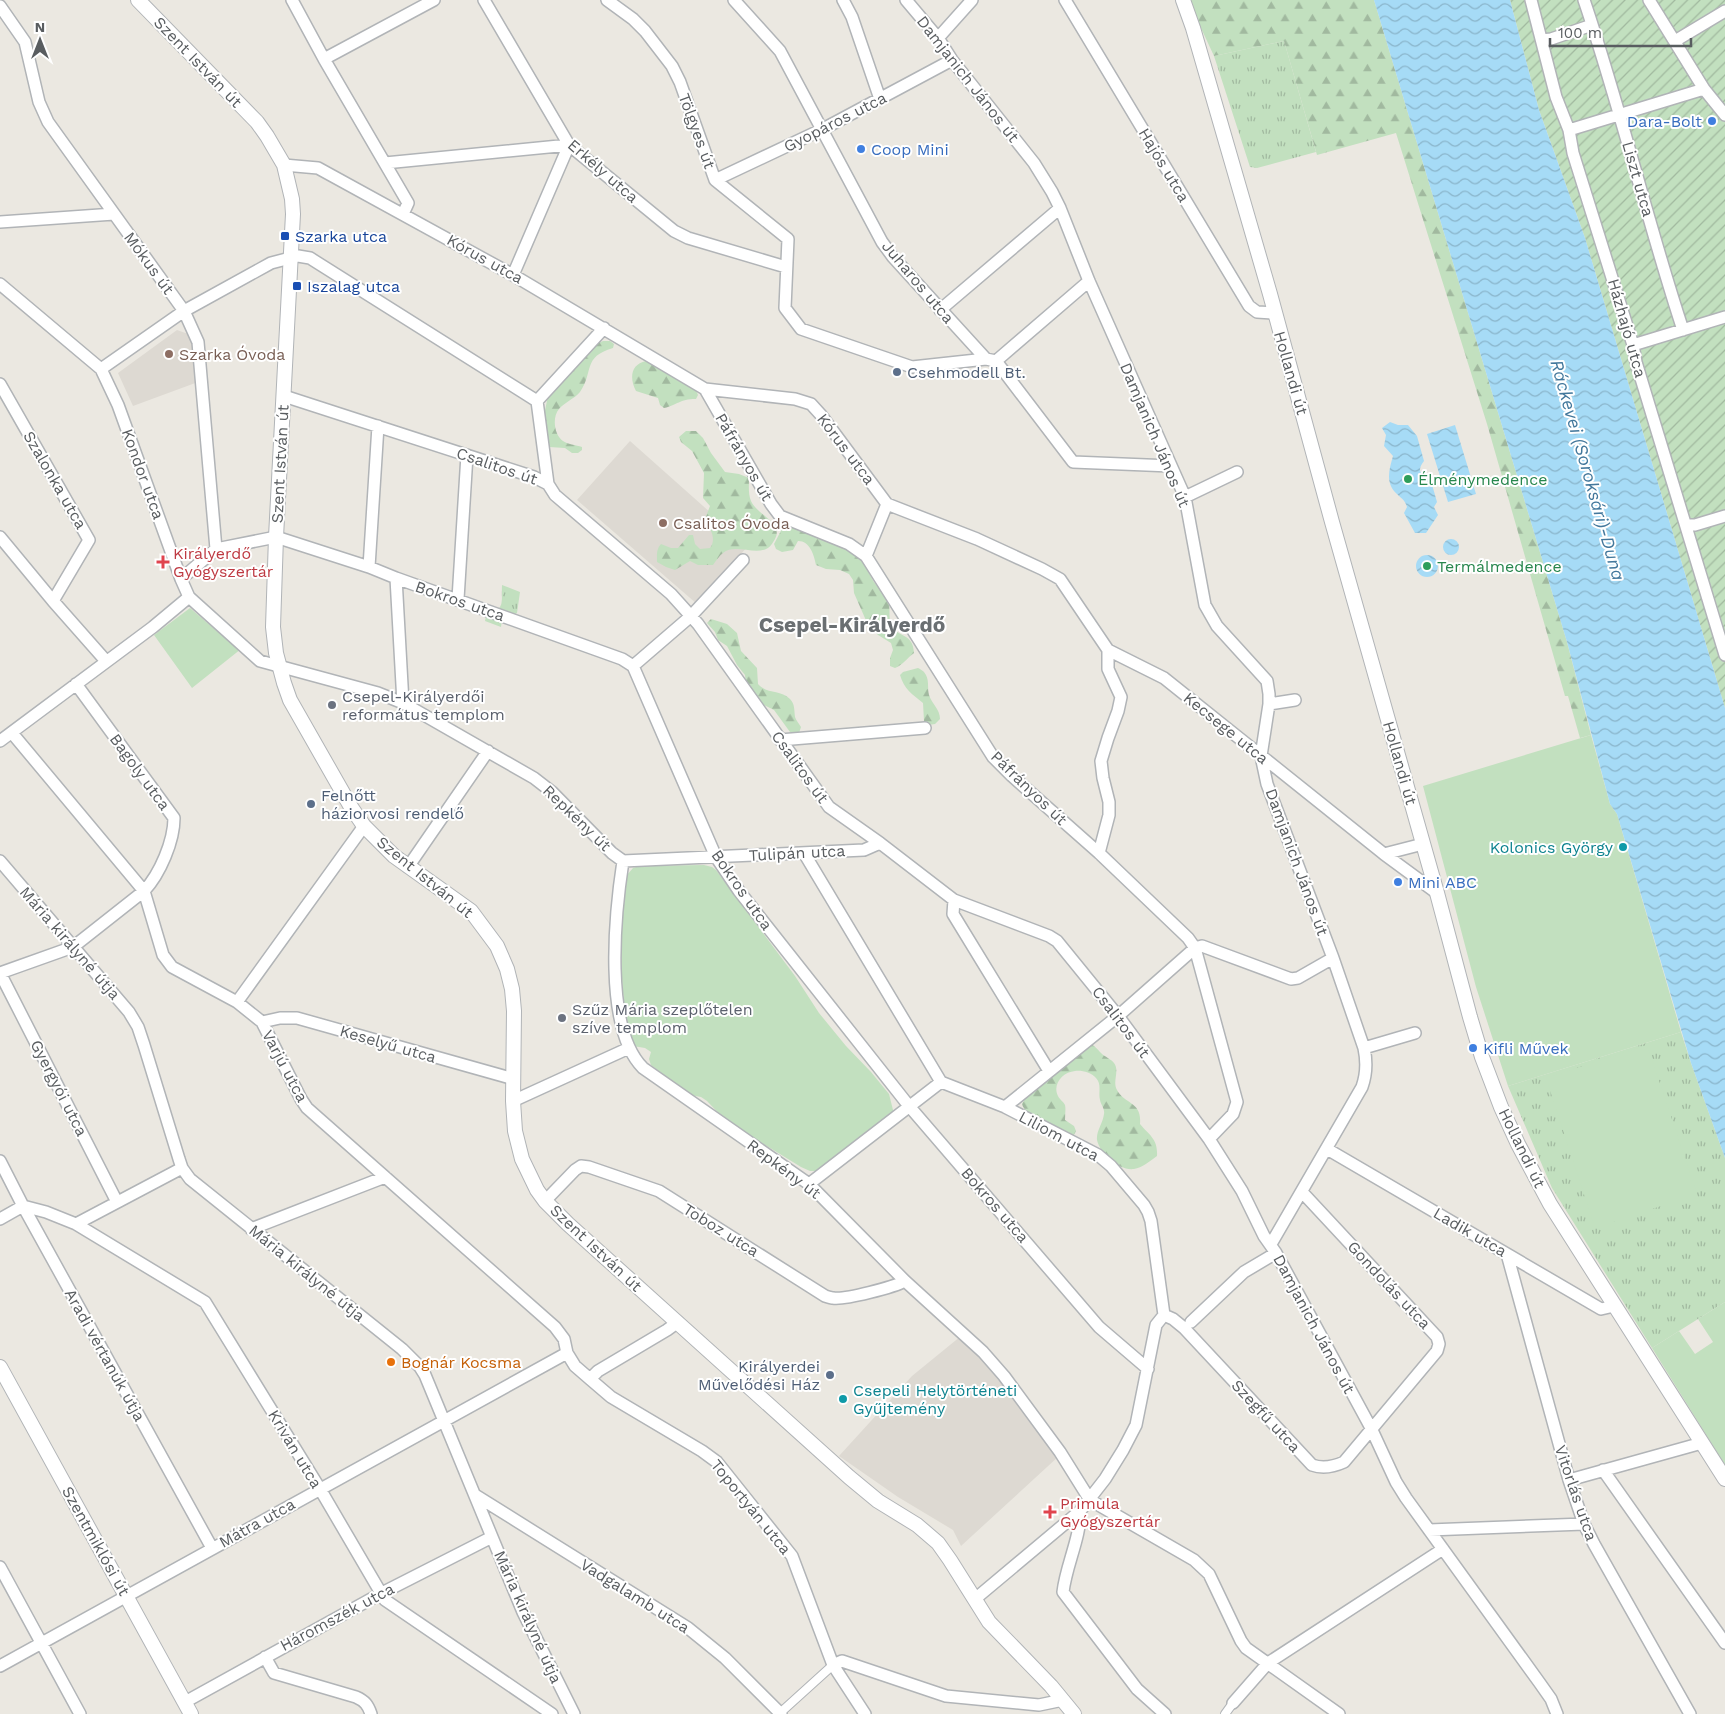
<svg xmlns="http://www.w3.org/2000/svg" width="1725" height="1714" font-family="'Work Sans',sans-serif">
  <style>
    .education { fill: #ddd9d2 }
    .grass { fill: url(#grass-tufts) }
    .forest { fill: url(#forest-firs) }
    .park { fill: #c2e0bf }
    .garden { fill: url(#garden-furrows) }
    .water { fill: url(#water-waves) }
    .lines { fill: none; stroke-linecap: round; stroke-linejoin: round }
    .pedestrian-casing { stroke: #b1b4b7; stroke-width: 10 }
    .minor-casing { stroke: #b1b4b7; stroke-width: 14 }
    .tertiary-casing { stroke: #b1b4b7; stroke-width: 16 }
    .pedestrian { stroke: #fff; stroke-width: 8 }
    .minor { stroke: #fff; stroke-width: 11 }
    .tertiary { stroke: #fff; stroke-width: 14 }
    .shop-dot { fill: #3f7fe0; stroke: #fff; stroke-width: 2 }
    .transit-dot { fill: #1a4fb4; stroke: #fff; stroke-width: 2 }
    .education-dot { fill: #8d6e63; stroke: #fff; stroke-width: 2 }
    .service-dot { fill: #5c6f8a; stroke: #fff; stroke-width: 2 }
    .leisure-dot { fill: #2e9e5b; stroke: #fff; stroke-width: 2 }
    .health-dot { fill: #e0444e; stroke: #fff; stroke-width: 2 }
    .worship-dot { fill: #6b7280; stroke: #fff; stroke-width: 2 }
    .culture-dot { fill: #0f9aa8; stroke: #fff; stroke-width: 2 }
    .food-dot { fill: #e8710a; stroke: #fff; stroke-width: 2 }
    .labels { text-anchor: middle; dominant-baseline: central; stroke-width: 4; stroke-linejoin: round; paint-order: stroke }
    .street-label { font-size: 16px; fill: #595d60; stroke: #fff }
    .shop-label { font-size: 16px; fill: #366cbe; stroke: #fff; text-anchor: start }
    .transit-label { font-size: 16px; fill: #164399; stroke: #fff; text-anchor: start }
    .education-label { font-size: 16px; fill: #785e54; stroke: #fff; text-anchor: start }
    .service-label { font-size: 16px; fill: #4e5e75; stroke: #fff; text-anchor: start }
    .leisure-label { font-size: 16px; fill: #27864d; stroke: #fff; text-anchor: start }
    .health-label { font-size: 16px; fill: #be3a42; stroke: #fff; text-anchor: start }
    .worship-label { font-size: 16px; fill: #5b616d; stroke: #fff; text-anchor: start }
    .culture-label { font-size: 16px; fill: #0d838f; stroke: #fff; text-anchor: end }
    .food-label { font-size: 16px; fill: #c56008; stroke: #fff; text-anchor: start }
    .water-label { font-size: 18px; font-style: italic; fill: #43789c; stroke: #fff }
    .district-label { font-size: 21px; font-weight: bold; fill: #6a6f72; stroke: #fff }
  </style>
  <defs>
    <pattern id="grass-tufts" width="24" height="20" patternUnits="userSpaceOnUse" patternTransform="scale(1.25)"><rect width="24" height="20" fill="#c2e0bf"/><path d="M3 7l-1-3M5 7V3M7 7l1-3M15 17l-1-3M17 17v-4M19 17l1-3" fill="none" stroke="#a1b99f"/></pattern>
    <pattern id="forest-firs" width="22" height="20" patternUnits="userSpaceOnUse" patternTransform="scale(1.25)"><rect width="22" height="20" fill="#c2e0bf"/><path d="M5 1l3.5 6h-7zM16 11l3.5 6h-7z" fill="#a1b99f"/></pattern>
    <pattern id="garden-furrows" width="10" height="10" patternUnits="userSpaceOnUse" patternTransform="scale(1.25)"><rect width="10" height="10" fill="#c2e0bf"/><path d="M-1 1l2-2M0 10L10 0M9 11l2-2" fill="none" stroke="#a1b99f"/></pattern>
    <pattern id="water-waves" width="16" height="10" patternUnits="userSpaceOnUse" patternTransform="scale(1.25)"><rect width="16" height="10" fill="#a6dbf6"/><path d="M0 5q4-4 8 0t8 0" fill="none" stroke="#8ab5cb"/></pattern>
  </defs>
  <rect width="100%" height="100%" fill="#ebe8e1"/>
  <!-- education -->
  <path class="education" d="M177,330L191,335L198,382L133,406L118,373Z
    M630,441L748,546L697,604L577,500Z
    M961,1336L993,1366L1059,1456L961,1546L953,1530L898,1497L839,1456L912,1376Z"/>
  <!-- grass -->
  <path class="grass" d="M1284,41L1316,152L1257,168L1250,167L1214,56Z
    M502,585L520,592L517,613L502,620L501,627L485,621L486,616C506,608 501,604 502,585Z
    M1681,1032L1691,1063L1725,1158V1302L1652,1348L1552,1188L1508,1086Z"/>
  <!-- forest -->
  <path class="forest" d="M1188,0H1374L1567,642L1591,735L1580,738L1568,696H1565L1487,424L1396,133L1317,155L1284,41L1214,56Z
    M603,341H610L614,344L613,348C582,357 594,372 580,392C574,399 565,402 559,409C552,417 554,435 563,441C567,444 576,445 582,447V450L578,453H572L565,448L549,447L543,420L549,391L592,346Z
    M646,361L657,365L695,388L698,395L696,399C679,399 678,405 664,408L660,405L658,398L636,391C629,378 631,364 646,361Z
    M686,431H696L703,438L711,453L725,472L739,474L749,478C749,485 748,494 751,501C756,514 784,523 775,539C773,542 771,546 768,548C755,556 735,543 723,553C719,556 716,561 713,565H698L690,561L675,570L666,567L657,562C657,556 656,549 661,544L671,548H678L689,535H693L695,544L700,549L710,548C717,538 710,529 705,519L710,506L703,498L704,473L692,451L681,442L679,437Z
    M789,524L841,544C846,550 852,551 857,555C865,563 868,573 874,582C878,588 885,594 888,601C891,608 888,617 891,624C898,639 913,632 914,653C907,658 903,665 895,668L890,666V658L893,650L891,643L878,635L868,625L854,593L853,580L849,574L840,570L826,569L816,565C814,555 810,541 798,541L793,550L782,552L776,549L774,544L784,525Z
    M711,619L727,624L737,633L741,651L757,668L758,684C768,695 780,689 790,699C795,704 794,710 795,717C796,720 799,724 801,727L799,733L790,732L774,710L762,704L746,685L745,675L737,665L727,646L718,640L715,632L707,623Z
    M918,668C920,669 922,670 924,672C930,679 927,687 929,695C932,704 940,709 940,719L935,724L928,725L924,721L923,703C912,694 904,689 900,675L903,672Z
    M1089,1044C1095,1045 1097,1049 1101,1053C1105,1057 1111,1059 1114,1063C1120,1071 1112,1081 1117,1090C1125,1105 1142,1101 1140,1124C1150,1136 1158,1139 1157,1156C1150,1161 1142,1168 1134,1169C1119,1171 1100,1154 1097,1140C1096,1131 1103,1123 1104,1114C1105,1109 1101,1105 1100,1100C1098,1093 1102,1084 1096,1078C1091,1072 1081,1070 1075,1071C1063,1072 1052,1084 1058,1096C1059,1099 1063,1101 1065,1105C1066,1109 1065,1115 1065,1120L1074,1126L1076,1131L1074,1135C1061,1135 1025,1117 1022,1104L1026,1097Z"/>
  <!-- park -->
  <path class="park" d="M190,608L219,633L241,649L192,688L154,635Z
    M1591,735L1610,804L1617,814L1681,1032L1508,1086L1476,987L1423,786Z
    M704,865L712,867L716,870L795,976L819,1013L846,1046L871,1072L889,1094L894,1114L819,1171H810L801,1167L726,1121L707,1101L701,1097L690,1095L651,1065L649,1059L651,1052L645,1048L633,1046C617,992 620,931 627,875L633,868L639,866Z
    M1647,1045L1697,1194L1595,1228L1546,1078Z
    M1725,1302V1465L1652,1348L1679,1331L1695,1354L1713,1342L1698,1319Z"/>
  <!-- garden -->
  <path class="garden" d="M1510,0H1725V708L1585,238L1539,110Z"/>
  <!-- water -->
  <path class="water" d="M1374,0H1510L1539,110L1585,238L1725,708V1158L1691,1063L1617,814L1610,804L1567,642Z
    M1390,422L1398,425H1408L1417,436L1424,461C1416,471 1421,476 1431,481L1437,502L1434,507L1438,515L1426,533H1415L1404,513L1407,507C1405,500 1402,499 1397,494C1385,483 1389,470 1393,456L1384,446L1386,435L1382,428Z
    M1455,425L1476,494L1448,502L1427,434Z
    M1443 547a8 8 0 1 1 16 0a8 8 0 1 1-16 0Z
    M1416 566a11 11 0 1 1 22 0a11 11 0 1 1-22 0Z"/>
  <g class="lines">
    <defs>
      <path id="pedestrian" d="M780,1713L833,1665
        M1225,1714L1233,1703"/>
      <path id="minor" d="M292,0L324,59L408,203L403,214
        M484,0L569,145L674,231L688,238L786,267
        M607,0L633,19L645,31L672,66L680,82L715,180L788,239L785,308L801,329L912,367L986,359
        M734,0L780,51L882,242L893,257L986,359L996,361L1073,462L1171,466
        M843,0L852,17L880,99
        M906,0L938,38L952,60L1034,163L1052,192L1060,208L1089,281L1185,497L1205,605L1217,626L1267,681L1269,694V704L1261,756L1267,784L1333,958L1364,1048C1367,1062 1367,1073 1362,1087L1271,1244
        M1065,0L1249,306L1257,312L1274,313
        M1531,0L1556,97L1569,130L1573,153L1633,345L1636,362L1725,655
        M1584,0C1621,109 1647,221 1683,330
        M1649,0L1704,89L1725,115
        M0,6L25,42L39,102L48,122L184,311L198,342L216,549
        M938,38L972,0
        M1542,40L1551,39L1592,25
        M1675,41L1725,11
        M324,59L434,0
        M1569,130L1704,89
        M385,163L569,145L513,275
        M284,165L318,168L513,275L705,389L795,399L811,404L821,415L887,504L977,539L1042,569L1060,579L1108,650V669L1121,697L1118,711L1108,738L1101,761L1103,778L1109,802V815L1099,853
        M715,180L823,129L952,60
        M0,222L114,214
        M0,284L101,369L118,405L181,579L189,597L260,661L378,693L403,703L534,778L552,792L612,853L623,861C615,913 603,1028 643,1068L809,1184L905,1281L983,1352L1004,1376L1060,1452L1090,1500L1194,1560L1209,1574L1241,1641L1246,1648L1339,1714
        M940,310L1060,208
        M1633,345L1725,317
        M996,361L1089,281
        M101,369L184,311L271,263L298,256L310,258L537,401
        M0,384L89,540L53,601
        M705,389L771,504L780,516L849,544L866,556L993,757L1012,776L1099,853L1188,938L1195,948L1237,1102L1233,1114L1209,1139
        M284,396L534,477L548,484L555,495L671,594L698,624L829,807L880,843L954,900L1049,936L1057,941L1118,1016L1209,1139L1242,1191L1264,1236L1276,1253L1371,1428L1396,1482L1406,1498L1539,1682L1551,1699L1557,1714
        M537,401L604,328
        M537,401L548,484
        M1185,497L1237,472
        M1686,525H1695L1725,516
        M0,537L53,601L106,661
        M866,556L887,504
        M369,567L378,426
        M396,578L403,703
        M181,579L216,549L276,537L369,567L396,578L622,659L633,666L716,857L739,891L909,1106L1099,1327L1148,1369
        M458,599L467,455
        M1108,650L1164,678L1384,854L1437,893
        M633,666L691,616L743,560
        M1269,704L1295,700
        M12,733L144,891L163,955L172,967L237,1002L262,1022L301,1099L307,1108L555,1327L564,1339L567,1353L575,1366L590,1379L611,1397L702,1451L717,1462L792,1556L833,1665L865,1714
        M780,740L925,728
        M0,741L153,627L189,597
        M804,853L941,1082L1005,1107L1098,1155L1111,1166L1144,1205L1148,1212L1151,1221L1164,1315L1156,1325L1136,1425L1123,1450L1105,1479L1080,1511L975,1599
        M1384,854L1423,844
        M0,861L129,1012L138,1027L144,1045L179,1159L182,1168L190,1179L402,1349L420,1367L425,1375L523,1612L574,1714
        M623,861L864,850L880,843
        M408,867L488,751
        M954,900L953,914L1049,1071
        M1195,948L1202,946L1291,979L1298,978L1333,958
        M0,973L73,947L144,891C160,874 174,841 174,818L76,684
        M0,973L117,1202
        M237,1002L364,826
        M262,1022L280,1018H297L514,1079
        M1364,1048L1415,1033
        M513,1101L629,1048
        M1005,1107L1118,1016L1195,948
        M1327,1149L1601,1309L1614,1306
        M0,1161L23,1206L212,1548
        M809,1184L941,1082
        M545,1201L575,1170L581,1166L589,1167L659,1191L825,1296C828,1297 831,1298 833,1298C845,1300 894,1287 905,1281
        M0,1219L23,1206L46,1212L76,1224L205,1302L320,1489L385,1600L552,1714
        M76,1224L182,1168
        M251,1229L385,1177
        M1507,1254L1569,1480L1584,1524L1594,1544L1690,1714
        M1164,1315L1173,1319L1184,1328L1312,1465C1323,1469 1333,1467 1344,1462L1437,1351L1439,1344L1437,1337L1302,1192
        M1191,1322L1244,1272L1276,1253
        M590,1379L598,1371L667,1330L678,1322
        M1603,1470L1725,1643
        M1569,1480L1702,1443
        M475,1495L688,1628L725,1658L781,1714
        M1080,1511C1081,1537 1066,1565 1063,1592L1137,1689L1165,1714
        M1429,1530L1584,1524
        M0,1567L80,1714
        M265,1657L274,1673L356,1697C365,1701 368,1705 371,1714
        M833,1665L842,1661L946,1696L1039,1705L1063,1700
        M0,1666L567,1353
        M185,1702L380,1594L492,1537
        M1233,1703L1268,1663L1443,1549"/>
      <path id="tertiary" d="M138,0L257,122L267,136L284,165L292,199L293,214L276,537L273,627L276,653L284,683L290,700L351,807L364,826L394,856L471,911L497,946L507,969L512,989L514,1011L513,1101L515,1131L522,1159L537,1190L545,1201L568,1224L849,1477L878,1501L917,1525L938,1543L950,1560L989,1622L1051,1686L1074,1714
        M1183,0L1193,28L1270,294L1332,522L1437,893L1470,1017L1482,1057L1501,1107L1518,1144L1550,1204L1725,1479
        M0,1367L191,1714"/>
    </defs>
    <!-- pedestrian casing -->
    <use href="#pedestrian" class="pedestrian-casing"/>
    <!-- minor casing -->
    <use href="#minor" class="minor-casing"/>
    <!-- tertiary casing -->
    <use href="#tertiary" class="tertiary-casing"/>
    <!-- pedestrian -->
    <use href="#pedestrian" class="pedestrian"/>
    <!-- minor -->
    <use href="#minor" class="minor"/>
    <!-- tertiary -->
    <use href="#tertiary" class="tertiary"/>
  </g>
  <!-- markers -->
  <g class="shop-dot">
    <circle cx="1712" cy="121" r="5"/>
    <circle cx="861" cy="149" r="5"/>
    <circle cx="1398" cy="882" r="5"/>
    <circle cx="1473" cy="1048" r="5"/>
  </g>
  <g class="transit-dot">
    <rect x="280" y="231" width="10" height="10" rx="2.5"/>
    <rect x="292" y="281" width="10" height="10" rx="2.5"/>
  </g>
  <g class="education-dot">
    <circle cx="169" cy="354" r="5"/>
    <circle cx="663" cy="523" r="5"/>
  </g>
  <g class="service-dot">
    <circle cx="897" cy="372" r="5"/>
    <circle cx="311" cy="804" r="5"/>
    <circle cx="830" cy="1375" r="5"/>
  </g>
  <g class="leisure-dot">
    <circle cx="1408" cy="479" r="5"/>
    <circle cx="1427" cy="566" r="5"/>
  </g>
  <g class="health-dot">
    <path d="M160.5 554.5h5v5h5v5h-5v5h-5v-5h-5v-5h5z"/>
    <path d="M1047.5 1504.5h5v5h5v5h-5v5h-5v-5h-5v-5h5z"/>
  </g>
  <g class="worship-dot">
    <circle cx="332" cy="705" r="5"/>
    <circle cx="562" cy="1018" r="5"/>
  </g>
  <g class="culture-dot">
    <circle cx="1623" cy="847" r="5"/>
    <circle cx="843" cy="1399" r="5"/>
  </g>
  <circle class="food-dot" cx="391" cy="1362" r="5"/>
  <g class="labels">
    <!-- street labels -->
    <g class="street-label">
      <text transform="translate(198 62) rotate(46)">Szent István út</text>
      <text transform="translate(968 79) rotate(52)">Damjanich János út</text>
      <text transform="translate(835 122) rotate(-27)">Gyopáros utca</text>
      <text transform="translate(697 131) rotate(70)">Tölgyes út</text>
      <text transform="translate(1164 165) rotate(59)">Hajós utca</text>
      <text transform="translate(603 171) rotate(41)">Erkély utca</text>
      <text transform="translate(1638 179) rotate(74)">Liszt utca</text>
      <text transform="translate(485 259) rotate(29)">Kórus utca</text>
      <text transform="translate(149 263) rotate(54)">Mókus út</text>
      <text transform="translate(918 282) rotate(50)">Juharos utca</text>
      <text transform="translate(1627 328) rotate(74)">Házhajó utca</text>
      <text transform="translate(1291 373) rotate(74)">Hollandi út</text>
      <text transform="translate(1155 435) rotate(67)">Damjanich János út</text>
      <text transform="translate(846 449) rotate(53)">Kórus utca</text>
      <text transform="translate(744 457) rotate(60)">Páfrányos út</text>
      <text transform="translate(280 464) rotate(-87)">Szent István út</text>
      <text transform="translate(497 466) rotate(19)">Csalitos út</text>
      <text transform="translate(143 474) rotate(70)">Kondor utca</text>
      <text transform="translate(55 480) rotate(60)">Szalonka utca</text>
      <text transform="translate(460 601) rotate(19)">Bokros utca</text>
      <text transform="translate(1226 728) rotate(39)">Kecsege utca</text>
      <text transform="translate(1400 763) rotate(74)">Hollandi út</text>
      <text transform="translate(800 767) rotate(54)">Csalitos út</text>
      <text transform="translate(140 772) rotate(54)">Bagoly utca</text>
      <text transform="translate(1029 788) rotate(44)">Páfrányos út</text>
      <text transform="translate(577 818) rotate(44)">Repkény út</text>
      <text transform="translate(797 853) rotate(-3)">Tulipán utca</text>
      <text transform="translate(1297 862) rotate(70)">Damjanich János út</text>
      <text transform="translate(425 877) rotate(39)">Szent István út</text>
      <text transform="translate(742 890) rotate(55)">Bokros utca</text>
      <text transform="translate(70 943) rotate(49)">Mária királyné útja</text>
      <text transform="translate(1121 1022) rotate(53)">Csalitos út</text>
      <text transform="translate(388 1044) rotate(16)">Keselyű utca</text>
      <text transform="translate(285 1066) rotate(62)">Varjú utca</text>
      <text transform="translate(59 1088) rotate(63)">Gyergyói utca</text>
      <text transform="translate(1059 1136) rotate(28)">Liliom utca</text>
      <text transform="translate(1522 1148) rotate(64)">Hollandi út</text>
      <text transform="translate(784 1169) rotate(37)">Repkény út</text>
      <text transform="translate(995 1205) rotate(49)">Bokros utca</text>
      <text transform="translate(721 1230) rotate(32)">Toboz utca</text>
      <text transform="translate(1470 1232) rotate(30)">Ladik utca</text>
      <text transform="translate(596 1248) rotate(43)">Szent István út</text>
      <text transform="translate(307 1273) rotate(39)">Mária királyné útja</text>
      <text transform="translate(1389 1285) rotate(47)">Gondolás utca</text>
      <text transform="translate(1314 1324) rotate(62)">Damjanich János út</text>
      <text transform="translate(105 1355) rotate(61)">Aradi vértanúk útja</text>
      <text transform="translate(1266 1416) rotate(47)">Szegfű utca</text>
      <text transform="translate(295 1449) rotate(59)">Kriván utca</text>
      <text transform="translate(1576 1493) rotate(71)">Vitorlás utca</text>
      <text transform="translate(751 1507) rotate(51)">Toportyán utca</text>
      <text transform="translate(257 1523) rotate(-29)">Mátra utca</text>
      <text transform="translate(96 1541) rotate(61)">Szentmiklósi út</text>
      <text transform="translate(635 1596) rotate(32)">Vadgalamb utca</text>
      <text transform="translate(337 1617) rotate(-28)">Háromszék utca</text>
      <text transform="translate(528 1617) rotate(66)">Mária királyné útja</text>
    </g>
    <!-- shop labels -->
    <g class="shop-label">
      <text x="1702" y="121" text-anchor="end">Dara-Bolt</text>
      <text x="871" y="149">Coop Mini</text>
      <text x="1408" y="882">Mini ABC</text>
      <text x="1483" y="1048">Kifli Művek</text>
    </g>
    <!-- transit labels -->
    <g class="transit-label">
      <text x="295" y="236">Szarka utca</text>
      <text x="307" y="286">Iszalag utca</text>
    </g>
    <!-- education labels -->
    <g class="education-label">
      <text x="179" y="354">Szarka Óvoda</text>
      <text x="673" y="523">Csalitos Óvoda</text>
    </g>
    <!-- service labels -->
    <g class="service-label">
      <text x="907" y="372">Csehmodell Bt.</text>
      <text x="321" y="795">Felnőtt<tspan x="321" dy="18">háziorvosi rendelő</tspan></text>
      <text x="820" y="1366" text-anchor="end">Királyerdei<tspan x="820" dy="18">Művelődési Ház</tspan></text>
    </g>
    <!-- leisure labels -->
    <g class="leisure-label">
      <text x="1418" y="479">Élménymedence</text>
      <text x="1437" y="566">Termálmedence</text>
    </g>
    <!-- health labels -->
    <g class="health-label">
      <text x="173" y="553">Királyerdő<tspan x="173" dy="18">Gyógyszertár</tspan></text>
      <text x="1060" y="1503">Primula<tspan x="1060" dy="18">Gyógyszertár</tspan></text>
    </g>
    <!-- worship labels -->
    <g class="worship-label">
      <text x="342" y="696">Csepel-Királyerdői<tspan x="342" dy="18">református templom</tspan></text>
      <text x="572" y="1009">Szűz Mária szeplőtelen<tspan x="572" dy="18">szíve templom</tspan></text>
    </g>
    <!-- culture labels -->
    <g class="culture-label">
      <text x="1613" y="847">Kolonics György</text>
      <text x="853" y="1390" text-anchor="start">Csepeli Helytörténeti<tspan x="853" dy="18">Gyűjtemény</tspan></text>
    </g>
    <!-- food labels -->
    <g class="food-label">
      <text x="401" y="1362">Bognár Kocsma</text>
    </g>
    <!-- water labels -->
    <g class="water-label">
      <text transform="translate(1588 470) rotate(74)">Ráckevei (Soroksári)-Duna</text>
    </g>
    <!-- district labels -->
    <g class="district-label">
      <text x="852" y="624">Csepel-Királyerdő</text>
    </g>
  </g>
  <!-- north arrow -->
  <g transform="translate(40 40)" stroke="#ffffff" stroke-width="4" paint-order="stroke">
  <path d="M0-4L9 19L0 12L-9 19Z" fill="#595d60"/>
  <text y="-8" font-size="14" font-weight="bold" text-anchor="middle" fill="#595d60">N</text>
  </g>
  <!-- scale -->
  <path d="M1550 38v8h141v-8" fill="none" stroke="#595d60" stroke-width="2.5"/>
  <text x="1558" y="38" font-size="15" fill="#595d60" stroke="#ffffff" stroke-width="4" paint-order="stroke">100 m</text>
</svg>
